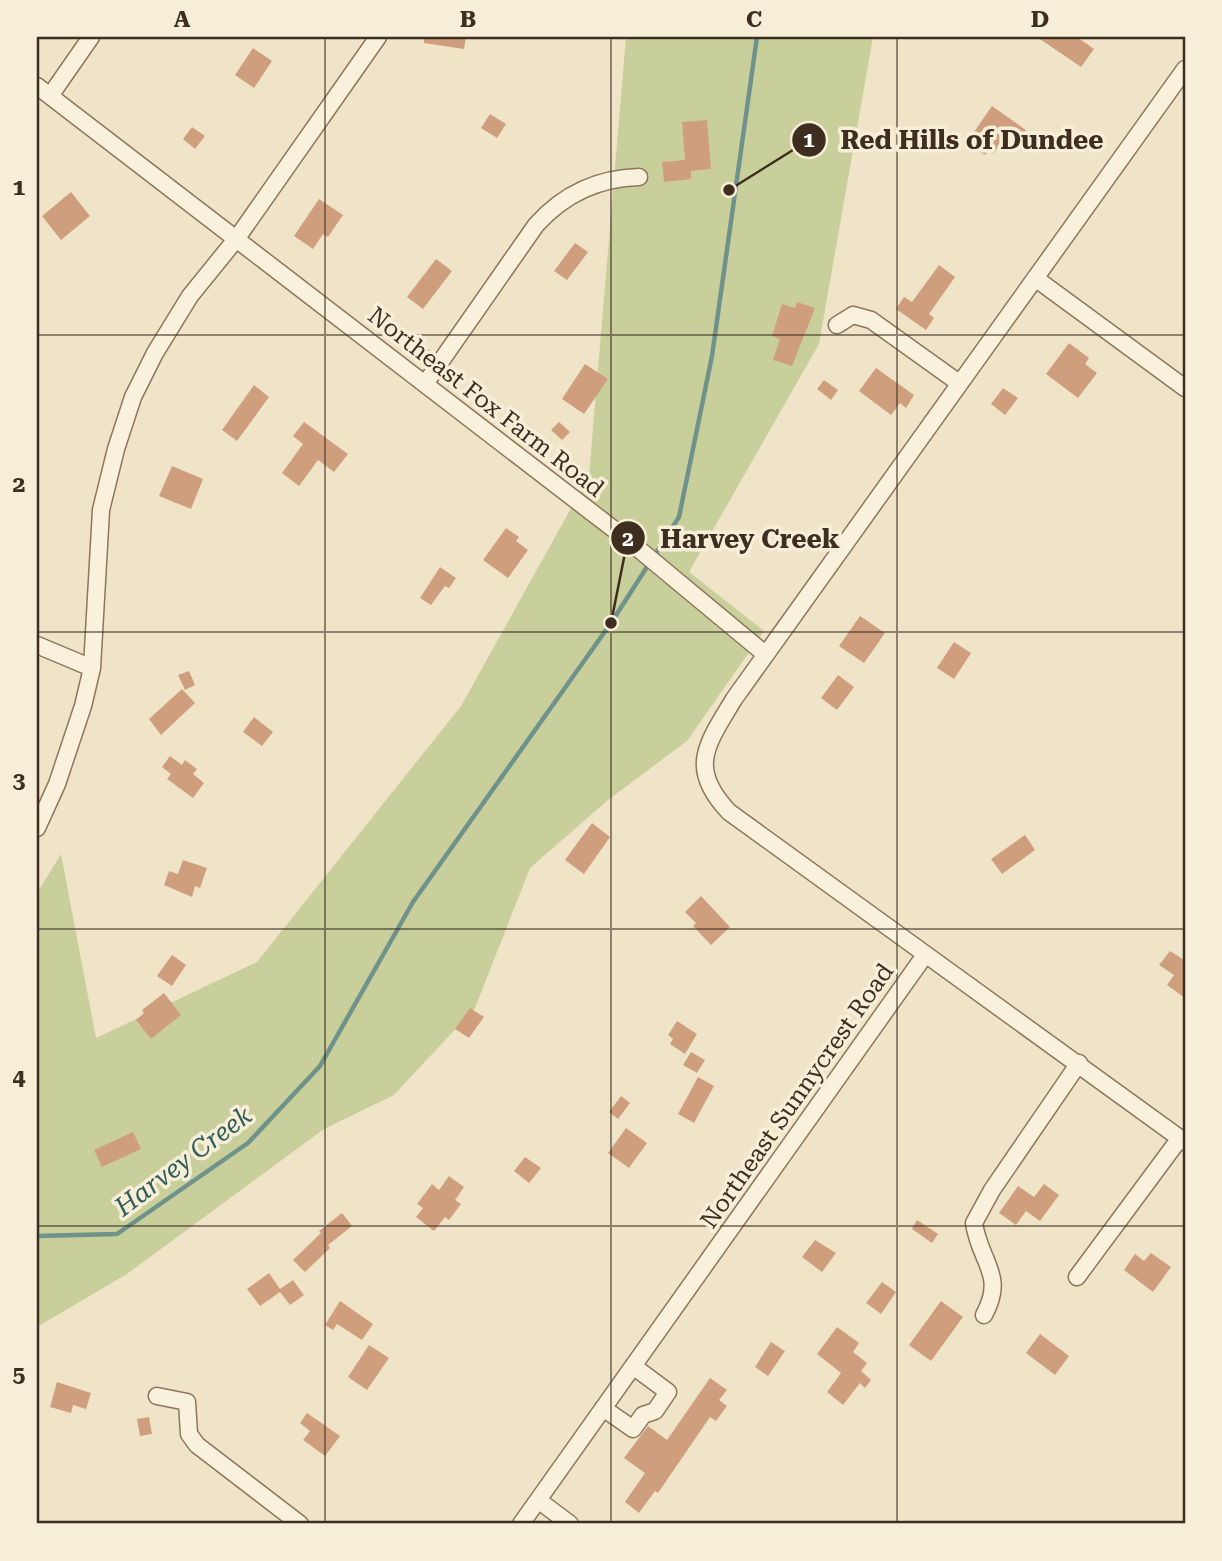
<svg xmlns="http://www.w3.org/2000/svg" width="1222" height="1561" font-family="'Roboto Serif',serif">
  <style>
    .green { fill: #c9cf9b }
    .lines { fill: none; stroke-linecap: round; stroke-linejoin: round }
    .stream { stroke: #6f938a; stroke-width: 4.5 }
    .building { fill: #cf9f7d }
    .minor-casing { stroke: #8d765c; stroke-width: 19 }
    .minor { stroke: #faf1dc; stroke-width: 16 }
    .grid { fill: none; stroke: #3d2e20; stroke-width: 2; stroke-opacity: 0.55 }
    .labels { text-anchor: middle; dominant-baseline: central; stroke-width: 7; stroke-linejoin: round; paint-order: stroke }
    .street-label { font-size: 24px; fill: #3d2e20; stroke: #f7eed8 }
    .water-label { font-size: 26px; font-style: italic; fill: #2f5d5a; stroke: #f7eed8 }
    .leader { fill: none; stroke: #3d2e20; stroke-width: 2.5 }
    .callout-dot { fill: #3d2e20; stroke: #f7eed8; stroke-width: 2.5 }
    .mark-label { font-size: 21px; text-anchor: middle; font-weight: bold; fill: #fff }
    .callout-label { font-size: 26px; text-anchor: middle; font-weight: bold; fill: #3d2e20; stroke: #f7eed8; stroke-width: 7; stroke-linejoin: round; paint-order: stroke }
    .neatline { fill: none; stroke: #3d2e20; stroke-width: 2.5 }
    .grid-label { font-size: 23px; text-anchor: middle; font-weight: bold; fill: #3d2e20 }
  </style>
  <rect width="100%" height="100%" fill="#f0e4c8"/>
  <!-- green -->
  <path class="green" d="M626,37H873L819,344L689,572L764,631L687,741L608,800L530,868L475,1008L394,1095L324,1129L127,1274L37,1327V893L61,854L96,1038L257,962L461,706L589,476Z"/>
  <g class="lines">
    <!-- stream -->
    <path class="stream" d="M37,1236L117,1234L248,1143L320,1066L413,902L611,623L679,517L712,356L757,37"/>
  </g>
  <!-- building -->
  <path class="building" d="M424,37H466L464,49L424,43Z
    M1037,37H1077L1094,49L1081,67Z
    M253,48L272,61L254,88L235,75Z
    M992,106L1026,130L1017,143L1006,136L994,153L989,150L985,155L967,142Z
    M490,114L506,124L497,138L481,128Z
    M707,120L711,169L691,171V179L664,182L662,162L685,160L682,122Z
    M192,127L205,136L195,149L183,139Z
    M71,192L90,216L61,240L42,216Z
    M319,199L343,215L328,237L323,234L313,249L294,236Z
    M575,243L588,252L567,280L554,271Z
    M436,259L452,271L423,309L407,297Z
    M939,265L955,277L929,314L934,318L926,330L896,309L904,297L912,302Z
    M797,302L815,308L792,366L773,360L780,339L772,336L782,304L795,308Z
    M1069,343L1089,358L1085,364L1097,373L1078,398L1046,374Z
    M426,348L434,353L424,367L416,361Z
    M585,364L608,379L584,414L562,399Z
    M876,368L914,395L906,408L900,403L891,415L859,391Z
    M824,380L838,390L831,400L817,389Z
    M254,385L269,397L237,441L222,430Z
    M1003,388L1018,398L1005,415L991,404Z
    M304,422L348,454L334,472L318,460L299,486L282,473L303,444L293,436Z
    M559,422L570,432L562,440L551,430Z
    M172,466L203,479L191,509L159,496Z
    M506,528L519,537L516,541L528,550L508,578L483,560Z
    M440,567L456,578L449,588L445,586L431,605L420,598Z
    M860,616L885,633L864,663L839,646Z
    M954,642L971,653L954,679L937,668Z
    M189,671L195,685L185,690L178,675Z
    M838,675L854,687L837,710L821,698Z
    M182,689L195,703L161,735L149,719Z
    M254,717L273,732L262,746L243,732Z
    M170,756L182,765L185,760L197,769L193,774L204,783L193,798L167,779L171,774L162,767Z
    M592,823L610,837L584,874L565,860Z
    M1025,835L1035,850L1002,874L991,859Z
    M183,860L207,868L200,888L195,886L192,897L164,885L169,871L178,874Z
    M701,896L730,927L711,945L693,926L696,923L685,912Z
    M1170,951L1184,960L1185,958V998L1167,985L1174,975L1159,965Z
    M172,955L186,965L172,986L157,976Z
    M164,993L181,1015L151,1039L136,1020L144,1013L142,1010Z
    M470,1008L484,1017L469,1038L455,1029Z
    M677,1021L697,1034L685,1054L670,1044L673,1039L668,1035Z
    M691,1052L705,1060L697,1073L683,1065Z
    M698,1077L714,1086L694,1123L678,1114Z
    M621,1096L630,1103L618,1119L609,1112Z
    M626,1128L647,1143L629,1168L608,1153Z
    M133,1132L141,1149L102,1167L94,1150Z
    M525,1157L541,1168L529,1183L514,1171Z
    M449,1176L464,1187L455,1200L461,1204L449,1220L445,1217L434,1231L416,1217L423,1208L417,1204L432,1184L439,1190Z
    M1044,1184L1059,1195L1040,1221L1026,1211L1016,1225L999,1213L1018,1186L1034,1197Z
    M342,1213L352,1226L328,1245L330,1248L305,1272L293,1260L321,1233L319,1231Z
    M917,1220L938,1234L932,1243L912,1229Z
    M815,1240L836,1253L822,1272L802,1257Z
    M1151,1253L1171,1267L1153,1292L1124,1270L1135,1254L1144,1261Z
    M269,1273L280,1289L293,1280L304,1295L290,1305L280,1292L260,1306L247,1289Z
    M882,1282L896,1292L881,1314L866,1303Z
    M340,1301L373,1324L362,1340L337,1324L333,1330L325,1325Z
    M941,1301L963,1317L931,1361L909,1345Z
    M837,1327L859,1343L853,1352L867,1363L861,1371L871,1380L865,1388L860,1383L843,1405L827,1392L841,1373L817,1354Z
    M1040,1334L1069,1356L1055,1375L1026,1353Z
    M771,1342L785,1351L768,1376L755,1367Z
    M369,1345L389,1358L367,1390L348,1377Z
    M710,1378L727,1390L719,1400L727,1406L716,1421L710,1417L658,1493L655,1491L639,1513L625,1502L645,1473L624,1458L648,1426L667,1440Z
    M57,1382L91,1393L86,1409L73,1405L71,1413L50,1407Z
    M307,1413L340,1436L325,1456L303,1440L310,1431L300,1423Z
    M149,1417L152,1434L140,1436L137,1419Z"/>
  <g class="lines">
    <defs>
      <path id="minor" d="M1185,69L734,699C707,744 687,768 729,812L1185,1142
        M37,86L629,541L765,654
        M50,96L91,37
        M1035,278L1185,388
        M837,325L853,315L871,320L959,383
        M425,384L536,225C563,195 598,178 639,177
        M37,645L92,668
        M37,828L57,784L83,706L92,668L101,510L116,449L133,397L155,353L190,296L237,238L378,37
        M1077,1277L1180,1138
        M984,1315C1006,1275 980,1263 974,1223L992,1190L1079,1063
        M157,1396L187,1402L189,1434L197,1445L300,1524
        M603,1408L633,1429L643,1415L655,1411L668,1392L633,1366
        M538,1500L570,1524
        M521,1524L925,955"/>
    </defs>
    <!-- minor casing -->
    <use href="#minor" class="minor-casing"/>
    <!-- minor -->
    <use href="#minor" class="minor"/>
  </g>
  <!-- grid -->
  <path class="grid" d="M325,37V1524M611,37V1524M897,37V1524M37,335H1185M37,632H1185M37,929H1185M37,1226H1185"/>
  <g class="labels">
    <!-- street labels -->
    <g class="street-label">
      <text transform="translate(486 402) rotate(38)">Northeast Fox Farm Road</text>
      <text transform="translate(797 1096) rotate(-55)">Northeast Sunnycrest Road</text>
    </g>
    <!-- water labels -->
    <g class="water-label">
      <text transform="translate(183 1161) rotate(-37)">Harvey Creek</text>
    </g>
  </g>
  <!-- callouts -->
  <path class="leader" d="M729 190L809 140M611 623L628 538"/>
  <g class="callout-dot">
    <circle cx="729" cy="190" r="7"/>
    <circle cx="611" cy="623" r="7"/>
    <circle cx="809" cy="140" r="18"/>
    <circle cx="628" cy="538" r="18"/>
  </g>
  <g class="mark-label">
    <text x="809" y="147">1</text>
    <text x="628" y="546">2</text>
  </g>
  <g class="callout-label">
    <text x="972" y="149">Red Hills of Dundee</text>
    <text x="750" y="548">Harvey Creek</text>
  </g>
  <!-- border -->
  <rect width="1222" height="1561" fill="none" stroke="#f7eed8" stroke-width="77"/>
  <rect x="38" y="38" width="1146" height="1484" class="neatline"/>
  <g class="grid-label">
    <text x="182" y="27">A</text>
    <text x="468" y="27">B</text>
    <text x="754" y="27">C</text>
    <text x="1040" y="27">D</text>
    <text x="19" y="195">1</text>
    <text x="19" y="492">2</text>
    <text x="19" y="788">3</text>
    <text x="19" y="1085">4</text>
    <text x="19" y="1382">5</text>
  </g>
</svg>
